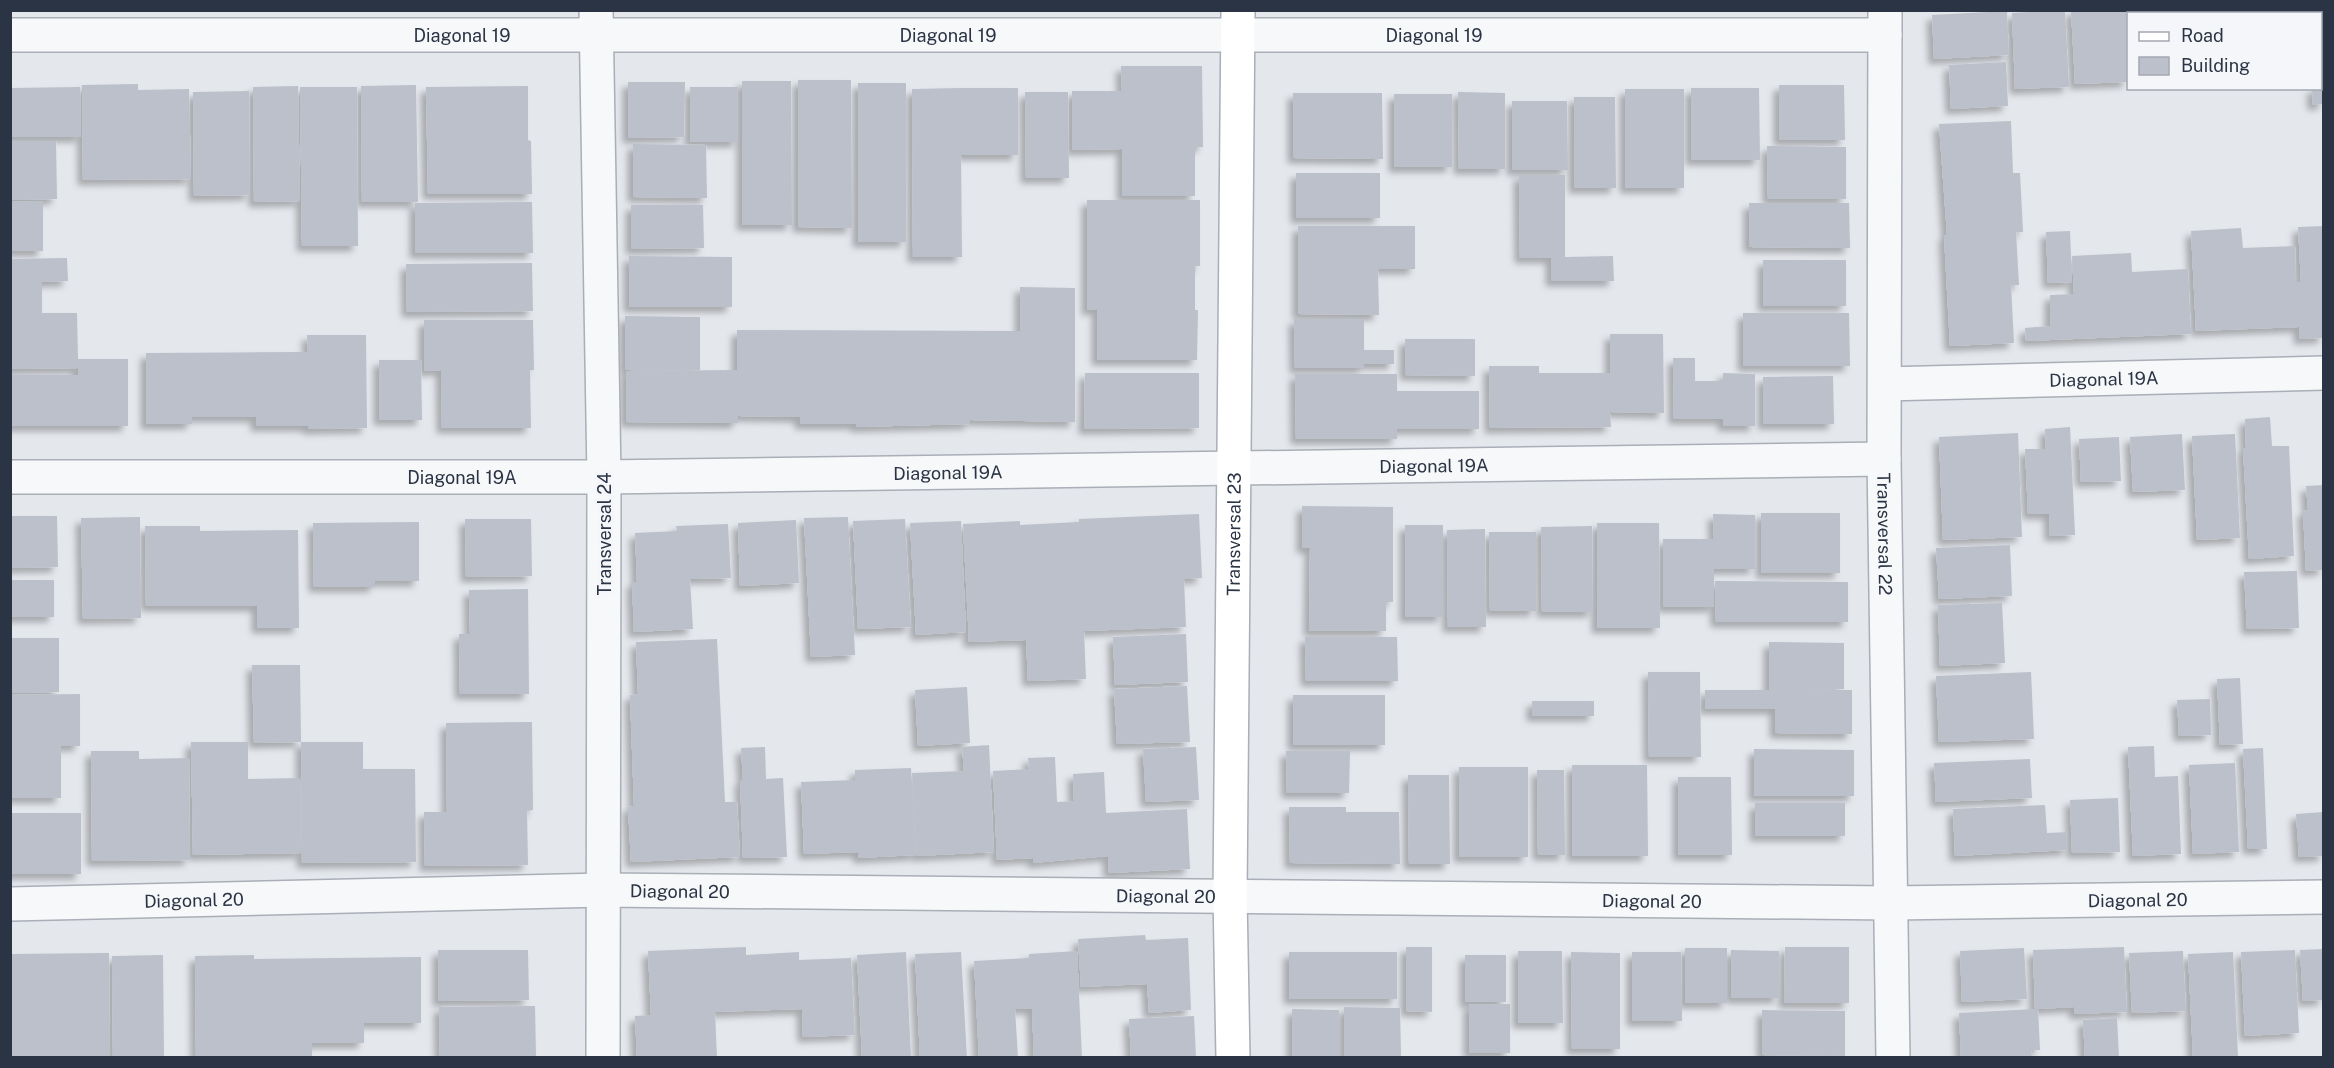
<svg xmlns="http://www.w3.org/2000/svg" width="2334" height="1068" font-family="'Public Sans',sans-serif">
  <style>
    .building { fill: #bbc0ca; filter: url(#shadow) }
    .lines { fill: none; stroke-linecap: round; stroke-linejoin: round }
    .street-casing { stroke: #a9aeb7; stroke-width: 36 }
    .secondary-casing { stroke: #a9aeb7; stroke-width: 36 }
    .street { stroke: #f7f8fa; stroke-width: 33 }
    .secondary { stroke: #fff; stroke-width: 33 }
    .labels { text-anchor: middle; dominant-baseline: central; stroke-width: 6; stroke-linejoin: round; paint-order: stroke }
    .street-label { font-size: 18px; fill: #2b3445; stroke: #f4f6f9 }
  </style>
  <defs>
    <filter id="shadow"><feDropShadow dx="-5.5" dy="5.5" stdDeviation="3" flood-color="#0004"/></filter>
  </defs>
  <rect width="100%" height="100%" fill="#e4e7ec"/>
  <!-- building -->
  <path class="building" d="M2065,10L2069,87L2015,89L2012,13Z
    M2071,10H2127L2128,82L2075,84Z
    M2136,10H2178V14H2136Z
    M2185,10H2226L2227,14H2185Z
    M2007,11L2009,55L1934,59L1932,15Z
    M2320,15H2324V54H2320Z
    M2320,61H2324V104L2313,105L2312,88H2320Z
    M2006,62L2008,106L1951,109L1949,65Z
    M1121,66H1202L1203,147H1195V196H1122V149L1072,150V91H1122Z
    M798,80H851L852,228L798,227Z
    M742,81H791L792,225H742Z
    M628,82H685L684,137L628,138Z
    M858,83H906V242H858Z
    M138,84V90L189,89L191,179L83,180L82,85Z
    M416,85L418,202H362L361,86Z
    M1779,85H1844L1845,140H1779Z
    M298,86L300,201L254,202L253,87Z
    M528,86V140L531,141L532,194H428L426,87Z
    M80,87L81,137H10V88Z
    M300,87H357L358,246H302Z
    M690,87H738V142H690Z
    M961,88H1018V155H961L962,257H913L912,89Z
    M1691,88H1759L1760,160H1691Z
    M1625,89H1684V188H1625Z
    M249,91L250,195L194,196L193,92Z
    M1025,92H1068L1069,178H1026Z
    M1458,92L1505,93V169H1459Z
    M1293,93H1382L1383,159L1293,158Z
    M1394,94H1452V167H1394Z
    M1574,97H1615L1616,188H1574Z
    M1512,101H1567L1568,170H1512Z
    M2011,121L2013,173H2020L2023,232H2016L2019,285H2011L2014,343L1950,346L1944,235H1947L1939,124Z
    M10,141H56L57,199L10,200Z
    M633,144L706,145L707,198L633,197Z
    M1767,146L1846,147V199H1768Z
    M1296,173H1380V218H1296Z
    M1519,175H1565V257L1613,256L1614,281H1551V258H1520Z
    M1087,200H1200V266H1195V310H1198L1197,360H1097V309L1087,310Z
    M10,201H43V251H10Z
    M532,202L533,253H415V203Z
    M1749,203H1849L1850,248L1749,247Z
    M631,205H703L704,248L631,249Z
    M1298,226H1415V269H1378L1379,315L1298,314Z
    M2324,226V338L2299,339V327L2196,331L2191,231L2241,228L2243,248L2295,246L2296,282H2301L2298,227Z
    M2070,231L2072,282L2048,283L2046,232Z
    M2131,253L2132,272L2188,269L2191,334L2026,341L2025,328L2050,326V295L2074,294L2072,256Z
    M629,256L732,257V307H629Z
    M67,258L68,281L42,282V313H77L78,359H128V426H10V375H78V368L10,369V259Z
    M1763,260H1846V306H1763Z
    M532,263L533,311L407,312L406,264Z
    M1020,287L1075,288V422L970,420V424L856,427V424H800V417L738,416V423L626,422V371L737,370V330L1020,331Z
    M1743,313H1849L1850,366H1743Z
    M625,316L700,317V370H625Z
    M1294,319H1364V350H1394V364H1364V368H1295Z
    M424,320H533L534,370H530L531,428H442L441,370L424,371Z
    M1610,334H1663L1664,413L1610,412L1611,427L1490,428L1489,366H1539V373H1610Z
    M307,335H366L367,428L308,429V426H256V417H192V424H146V353L308,352Z
    M1405,339H1475V376L1405,375Z
    M1673,358H1695V381H1723V373L1755,374V426H1723V419H1674Z
    M379,360H421L422,420H379Z
    M1085,373H1199V428L1084,429Z
    M1295,374H1397V391H1479V429H1397V439H1296Z
    M1833,376L1834,424H1763V377Z
    M2270,417L2272,446H2289L2294,556L2249,559L2243,448H2246L2245,419Z
    M2070,427L2075,535L2050,536L2049,514H2028L2025,449H2046L2045,429Z
    M2018,433L2022,537L1943,540L1939,437Z
    M2182,434L2185,490L2133,492L2130,437Z
    M2235,434L2240,538L2197,540L2192,436Z
    M2119,437L2121,481L2081,482L2079,439Z
    M2324,485V570L2306,571L2303,511L2308,510L2306,486Z
    M1302,506L1393,507V602H1386V631H1309L1310,548H1302Z
    M1761,513H1840V573H1761Z
    M1199,514L1202,578L1184,579L1186,627L1084,631L1086,679L1028,681L1026,640L969,642L963,524L1020,521V525L1079,522V519Z
    M1713,514L1755,515V569H1714V607H1663V539H1714Z
    M10,516H57L58,567L10,568Z
    M140,517L141,618L83,619L81,518Z
    M848,517L855,655L811,657L804,518Z
    M465,519H531L532,576L466,577Z
    M905,519L911,627L858,629L853,521Z
    M796,520L799,583L740,586L738,523Z
    M961,521L966,632L916,635L910,523Z
    M419,522V581H375V587H314L313,523Z
    M1597,523H1659L1660,628H1597Z
    M728,524L731,578L690,579L693,629L634,632L632,582H637L635,533L677,531L676,526Z
    M1405,525H1443V617H1405Z
    M145,526H200V531L298,530L299,628H257V606H146Z
    M1592,526L1593,612H1542L1541,527Z
    M1485,529L1486,627H1448L1447,530Z
    M1489,532H1536V611H1490Z
    M2010,545L2012,596L1939,599L1936,548Z
    M2297,571L2299,628L2247,629L2244,572Z
    M10,580H54V617H10Z
    M1715,581L1848,582V622H1716Z
    M528,589L529,694H460L459,634H470L469,590Z
    M2002,603L2005,663L1940,666L1938,605Z
    M1186,634L1188,682L1115,685L1113,637Z
    M1305,637H1397L1398,681H1306Z
    M10,638H59V692L10,693Z
    M717,639L725,802H737L740,857L631,862L628,807L634,806L630,695L638,694L636,642Z
    M1769,642L1844,643V689L1801,690H1852V734L1775,733V709H1705V690H1769Z
    M252,665H300L301,742H363V769H415L416,862L302,863L301,742L254,743Z
    M1648,672H1700L1701,757H1649Z
    M2031,672L2034,739L1939,742L1936,676Z
    M2240,678L2243,744L2220,745L2217,679Z
    M1187,686L1190,742L1117,744L1114,689Z
    M967,687L970,743L918,746L915,690Z
    M80,694V746H61V798H10V695Z
    M1293,695H1385V745H1293Z
    M2210,699L2211,735L2179,736L2177,700Z
    M1532,701H1594V716H1532Z
    M532,722L533,810L527,811L528,865L425,866L424,812H447L446,723Z
    M191,742H248V779L300,778L301,853L193,855Z
    M989,745L994,852L917,856L912,773L964,771L962,747Z
    M2154,746L2155,777L2178,776L2181,854L2133,856L2128,747Z
    M765,747L766,779L783,778L787,857L743,858L740,780H743L741,748Z
    M1196,747L1199,800L1146,802L1143,749Z
    M2263,748L2267,849H2248L2243,749Z
    M1754,749L1854,750V796H1754Z
    M91,751H139V759L189,758L190,860L92,861Z
    M1286,751H1350L1349,793H1287Z
    M1055,757L1057,802L1074,801L1073,774L1104,772L1106,813L1187,809L1190,869L1109,873L1108,856L1033,863V858L997,860L993,771L1029,769L1028,758Z
    M2030,759L2032,798L1936,802L1934,763Z
    M2235,763L2239,852L2193,854L2189,765Z
    M1572,765H1647L1648,856H1572Z
    M1459,767H1528V857H1459Z
    M911,768L916,855L859,858L858,852L804,854L801,782L855,780V770Z
    M1537,770H1564L1565,855H1538Z
    M1408,775H1449L1450,864H1409Z
    M1678,777H1731L1732,855H1678Z
    M2118,798L2120,852L2072,853L2070,800Z
    M1755,803H1845V836H1755Z
    M2045,805L2047,833L2068,832V850L1955,856L1953,809Z
    M1289,807H1346V812H1399L1400,864L1290,863Z
    M2324,812V856L2299,857L2296,814Z
    M10,813H81V874H10Z
    M1145,935L1146,940L1188,938L1191,1010L1149,1013L1147,984L1081,987L1078,939Z
    M746,947V955L799,952V960L851,958L855,1035L803,1037L802,1009L715,1012L717,1058H637L635,1016L651,1015L648,951Z
    M1406,947H1432V1012L1406,1011Z
    M1785,947H1849V1003H1784Z
    M2124,947L2127,1012L2075,1014L2074,1007L2038,1009L2040,1050H2031L2032,1058H1961L1959,1013L2035,1009L2033,950Z
    M1685,948H1727V1003H1685Z
    M2024,948L2027,999L1962,1002L1960,951Z
    M2324,949V1000L2303,1001L2300,950Z
    M438,950H528L529,1000L438,1001Z
    M1731,950L1779,951V998H1731Z
    M2295,950L2299,1033L2245,1036L2241,952Z
    M1077,951L1082,1058H1034L1032,1009H1015L1018,1058H979L974,961L1029,958V954Z
    M1518,951H1562L1563,1023H1518Z
    M2183,951L2186,1011L2132,1013L2129,953Z
    M906,952L911,1058H862L857,955Z
    M961,952L967,1058H920L915,954Z
    M1289,952H1397V999H1289Z
    M1571,952L1620,953V1049H1572Z
    M1632,952H1681L1682,1021H1632Z
    M2233,952L2238,1056L2193,1057L2188,954Z
    M109,953L110,1058H10V954Z
    M163,955L164,1058H113L112,956Z
    M254,955V959L421,957V1023H364V1043H312V1058H196L195,956Z
    M1465,955H1506V1002H1465Z
    M1469,1004H1510V1053H1469Z
    M535,1006L536,1058H440L439,1007Z
    M1344,1007L1400,1008L1401,1056L1344,1057Z
    M1292,1009L1339,1010V1058H1292Z
    M1762,1010L1845,1011V1056L1762,1055Z
    M1194,1016L1196,1058H1131L1129,1019Z
    M2117,1018L2119,1058H2085L2083,1020Z"/>
  <g class="lines">
    <defs>
      <g id="street">
        <path d="M596,10L604,477L603,1058"/>
        <path id="s1" d="M1885,10L1884,459L1893,1058"/>
        <path id="s2" d="M10,35H1885"/>
        <path id="s3" d="M1885,384L2324,373"/>
        <path id="s4" d="M10,477H604L1884,459"/>
        <path id="s5" d="M10,904L603,890L1891,903L2324,897"/>
      </g>
      <g id="secondary">
        <path id="s6" d="M1233,1058L1230,895L1238,10"/>
      </g>
    </defs>
    <!-- street casing -->
    <use href="#street" class="street-casing"/>
    <!-- secondary casing -->
    <use href="#secondary" class="secondary-casing"/>
    <!-- street -->
    <use href="#street" class="street"/>
    <!-- secondary -->
    <use href="#secondary" class="secondary"/>
  </g>
  <g class="labels">
    <!-- street labels -->
    <g class="street-label">
      <text stroke="none"><textPath href="#s2" startOffset="452">Diagonal 19</textPath></text>
      <text stroke="none"><textPath href="#s2" startOffset="938">Diagonal 19</textPath></text>
      <text stroke="none"><textPath href="#s2" startOffset="1424">Diagonal 19</textPath></text>
      <text stroke="none"><textPath href="#s3" startOffset="219">Diagonal 19A</textPath></text>
      <text stroke="none"><textPath href="#s4" startOffset="1424">Diagonal 19A</textPath></text>
      <text stroke="none"><textPath href="#s4" startOffset="938">Diagonal 19A</textPath></text>
      <text stroke="none"><textPath href="#s4" startOffset="452">Diagonal 19A</textPath></text>
      <text transform="translate(604 534) rotate(-90)">Transversal 24</text>
      <text stroke="none"><textPath href="#s6" startOffset="524">Transversal 23</textPath></text>
      <text stroke="none"><textPath href="#s1" startOffset="524">Transversal 22</textPath></text>
      <text stroke="none"><textPath href="#s5" startOffset="670">Diagonal 20</textPath></text>
      <text stroke="none"><textPath href="#s5" startOffset="1156">Diagonal 20</textPath></text>
      <text stroke="none"><textPath href="#s5" startOffset="184">Diagonal 20</textPath></text>
      <text stroke="none"><textPath href="#s5" startOffset="1642">Diagonal 20</textPath></text>
      <text stroke="none"><textPath href="#s5" startOffset="2128">Diagonal 20</textPath></text>
    </g>
  </g>
  <!-- border -->
  <rect width="2334" height="1068" fill="none" stroke="#2b3445" stroke-width="24"/>
  <!-- legend -->
  <rect x="2127" y="12" width="195" height="78" fill="#f4f6f9" stroke="#a4a8b1" stroke-width="1.5"/>
  <rect x="2139" y="32" width="30" height="9" fill="#ffffff" stroke="#a4a8b1" stroke-width="1.5"/>
  <text x="2181" y="42" font-size="18" fill="#2b3445">Road</text>
  <rect x="2139" y="57" width="30" height="18" fill="#bbc0ca" stroke="#a4a8b1" stroke-width="1.5"/>
  <text x="2181" y="72" font-size="18" fill="#2b3445">Building</text>
</svg>
